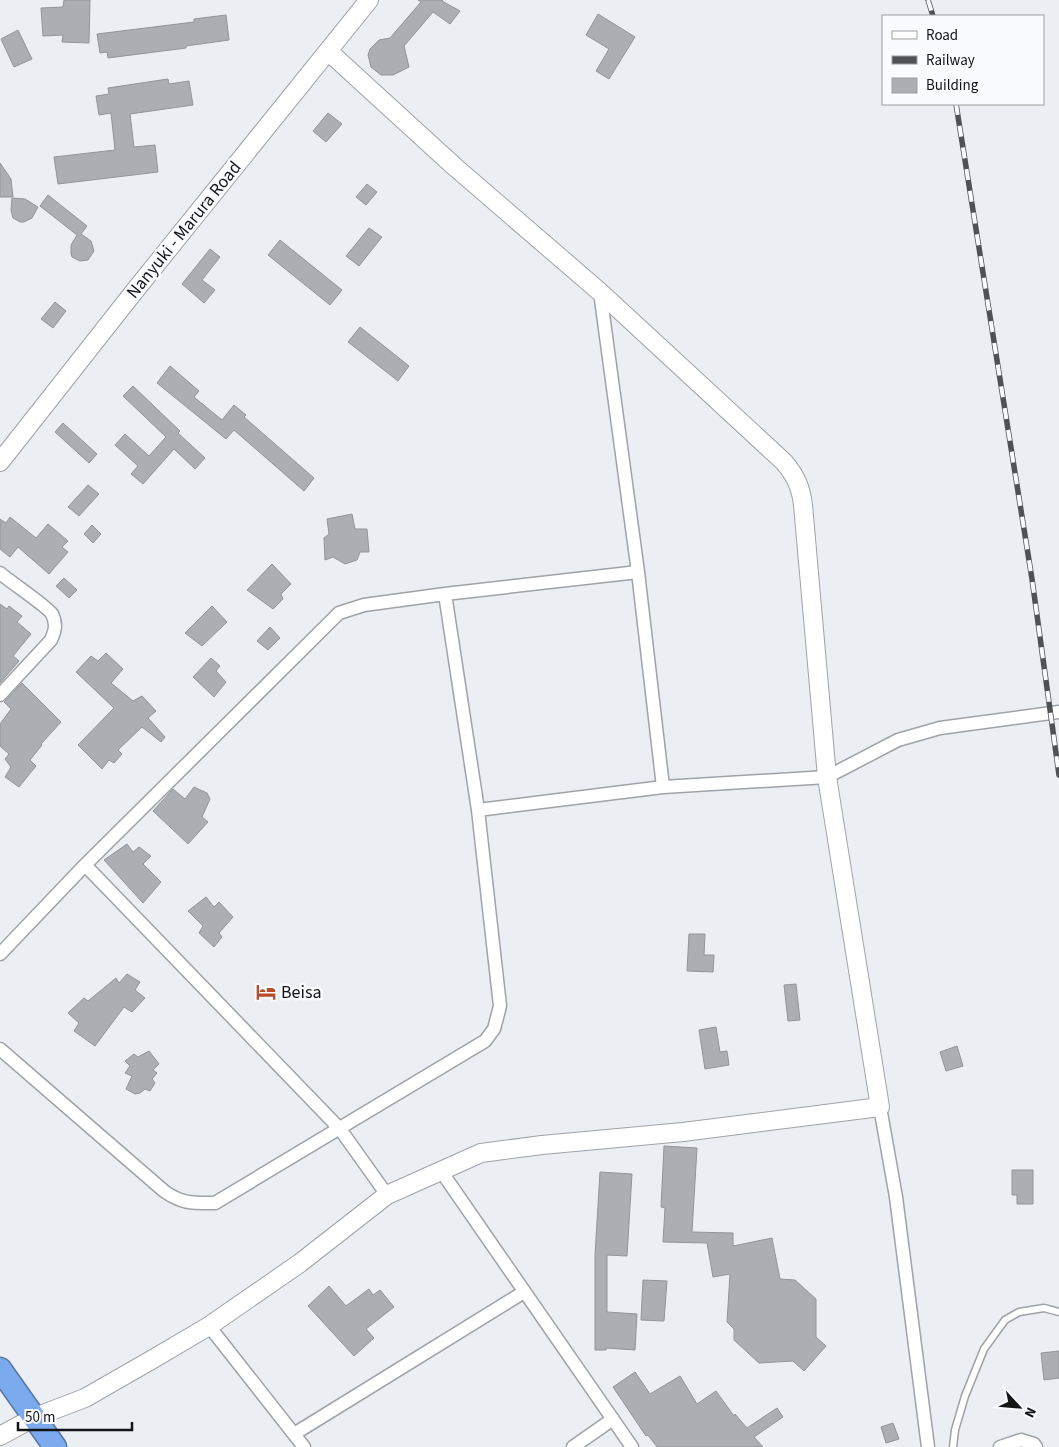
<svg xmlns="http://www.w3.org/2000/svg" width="1059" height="1447" font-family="'Source Sans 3',sans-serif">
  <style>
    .building { fill: #abaeb3; stroke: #919498 }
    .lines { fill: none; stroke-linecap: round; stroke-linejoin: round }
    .lane-casing { stroke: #9fa2a7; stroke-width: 9 }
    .street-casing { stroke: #9fa2a7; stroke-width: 15 }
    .secondary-casing { stroke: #9fa2a7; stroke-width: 20 }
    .highway-casing { stroke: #5776a3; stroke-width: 25 }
    .lane { stroke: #fff; stroke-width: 6 }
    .street { stroke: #fff; stroke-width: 12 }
    .secondary { stroke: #fff; stroke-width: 18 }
    .highway { stroke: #7caaef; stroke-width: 22 }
    .rail-casing { stroke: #505154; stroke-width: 5.5 }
    .rail { stroke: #f9fbfe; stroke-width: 4; stroke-dasharray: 11; stroke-linecap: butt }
    .labels { text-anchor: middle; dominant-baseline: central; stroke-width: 5; stroke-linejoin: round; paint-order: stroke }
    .street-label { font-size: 18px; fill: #131416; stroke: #f9fbfe }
    .poi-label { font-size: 18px; fill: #131416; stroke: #f9fbfe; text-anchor: start }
  </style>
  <rect width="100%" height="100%" fill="#ebeef3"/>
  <!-- building -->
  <path class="building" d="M64,0H90L89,43L62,42L63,35L43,36L41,8L63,7Z
    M418,0H443L442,1L460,11L450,24L433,12L404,46L409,67L393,75H381L371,67L368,55L370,49L379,40L390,38L421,2Z
    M598,14L635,37L609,79L596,71L609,49L586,35Z
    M226,15L229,40L186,46V48L108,58L107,52L100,53L97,34L194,22V19Z
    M18,30L32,59L14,67L1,39Z
    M168,79L169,84L189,81L193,105L130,114L134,147L155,145L158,172L58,184L54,157L115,150L111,113L99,115L96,96L109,94L108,88Z
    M328,113L342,124L326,142L313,131Z
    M0,163L11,179L13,197H0Z
    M367,184L377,192L366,205L356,197Z
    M48,195L87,226L81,234L91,241L94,251L88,260L80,261L72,257L71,254V245L77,235L40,206Z
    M12,198L25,199L38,207L32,218L24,222H20L13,218L11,210Z
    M369,228L382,237L359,266L346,256Z
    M280,240L342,290L330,305L268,255Z
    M210,249L220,257L202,280L215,290L204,303L182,284Z
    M55,302L66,311L53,328L41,319Z
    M360,327L409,366L398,381L348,342Z
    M170,366L199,391L194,397L222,420L234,405L246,415L244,417L314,478L304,491L234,430L226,439L157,383Z
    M133,386L180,431L178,433L205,458L195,469L174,449L143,484L131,474L138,466L115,445L125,434L149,456L166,437L123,396Z
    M63,423L97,454L89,463L55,432Z
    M88,485L99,494L79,516L68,507Z
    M352,514L355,529H367L369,552H360L357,560L345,564L333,557L325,560L324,538L329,534L327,519Z
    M10,517L36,538L48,524L68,541L62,547L68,552L49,574L18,547L10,557L0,549V519L6,523Z
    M92,525L101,534L93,543L84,534Z
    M272,564L291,584L281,594L283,599L273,609L247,590Z
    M64,578L77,590L69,598L56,586Z
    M0,604L7,609L9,606L22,616L17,622L31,634L13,656L19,661L0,683Z
    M212,606L227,622L202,646L185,633Z
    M270,627L280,638L268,650L257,641Z
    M106,653L123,669L111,683L133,701L142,696L156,711L148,718L165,737L161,742L142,727L118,750L122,754L114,763L109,760L102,769L78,745L114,708L76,672L91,656L98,661Z
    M211,658L220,666L216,671L226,682L214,697L193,677Z
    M22,683L61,722L41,744L42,745L30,760L36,766L19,787L5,777L11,767L5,759L9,754L0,746V724L11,709L4,702Z
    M194,787L207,793L210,799L202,817L208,822L188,844L153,811L173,789L185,799Z
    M127,844L133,852L139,847L151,856L143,864L161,882L143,903L104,860Z
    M206,897L214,907L219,902L233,917L219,933L222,937L214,947L199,933L203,926L188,911Z
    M689,934H705L704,955H714L713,972L687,971Z
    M127,974L140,982L135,990L145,998L132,1012L124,1007L95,1046L74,1031L79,1023L68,1013L84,998L88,1001L116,978L119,983Z
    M796,984L800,1020L788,1021L784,985Z
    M716,1027L720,1052L727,1051L729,1065L705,1069L699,1030Z
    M957,1046L963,1066L946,1071L940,1052Z
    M149,1051L159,1064L153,1070L157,1073L152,1079L155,1083L150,1091L145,1089L140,1093L135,1094L126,1089L132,1076L125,1073L130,1066L125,1061L134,1054L138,1057Z
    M664,1146L697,1148L692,1232L733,1233V1246L772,1238L780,1279L795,1280L816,1299V1337L826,1346L804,1371L793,1361L759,1363L734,1340V1329L727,1322L730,1274L713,1277L707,1243L663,1242L665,1208L661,1207Z
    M1012,1170H1033V1204H1017V1195H1012Z
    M600,1172L632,1174L627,1256L607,1255V1312L637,1314L635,1350L606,1348V1350H595V1255Z
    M643,1280L667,1281L664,1321L641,1320Z
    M329,1286L346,1306L369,1289L373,1295L380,1290L394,1307L366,1329L374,1338L354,1356L308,1306Z
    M1059,1351V1378L1044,1380L1041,1353Z
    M635,1372L650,1394L680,1376L697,1404L716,1391L734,1416L735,1414L747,1428L777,1408L783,1417L754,1437L763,1447H657L648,1435L646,1436L613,1387Z
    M893,1423L899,1439L886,1443L881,1427Z"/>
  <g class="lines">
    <defs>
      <path id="lane" d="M953,1447L955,1430L965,1396L984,1349L1005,1320L1019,1312L1044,1308L1059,1312"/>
      <path id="street" d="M600,292L638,572L663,787
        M0,573C9,581 48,607 52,614C57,624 55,631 51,640L0,695
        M478,810L663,787L827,777L898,740L940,728L1059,712
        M85,865L340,1129L387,1195
        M0,954L85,865L339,613L364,605L445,594L638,572
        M0,1049L164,1191C182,1204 193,1203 215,1203L485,1041L494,1029L500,1006L478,810L445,594
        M880,1107L896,1197L928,1447
        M441,1171L632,1447
        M209,1326L304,1447
        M294,1434L524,1292
        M573,1447L613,1419
        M1000,1447L1021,1440L1034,1444L1036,1447"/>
      <path id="secondary" d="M0,462L133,293L369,0
        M0,1436L35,1417L85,1398L153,1359L209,1326L300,1263L387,1195L481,1153L542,1145L683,1132L880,1107L827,777L803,505C801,487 795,475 784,462L600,292L455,167L328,51"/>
      <path id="highway" d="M0,1369L55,1447"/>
    </defs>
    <!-- lane casing -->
    <use href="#lane" class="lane-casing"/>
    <!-- street casing -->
    <use href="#street" class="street-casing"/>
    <!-- secondary casing -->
    <use href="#secondary" class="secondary-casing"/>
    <!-- highway casing -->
    <use href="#highway" class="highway-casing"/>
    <!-- lane -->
    <use href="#lane" class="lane"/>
    <!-- street -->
    <use href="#street" class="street"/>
    <!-- secondary -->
    <use href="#secondary" class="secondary"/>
    <!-- highway -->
    <use href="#highway" class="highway"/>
    <defs>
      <path id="rail" d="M928,0L933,16
        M956,104L1032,579L1059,775"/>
    </defs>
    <!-- rail casing -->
    <use href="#rail" class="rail-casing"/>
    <!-- rail -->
    <use href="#rail" class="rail"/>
  </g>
  <!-- icons -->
  <defs>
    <symbol id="hotel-bare" viewBox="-9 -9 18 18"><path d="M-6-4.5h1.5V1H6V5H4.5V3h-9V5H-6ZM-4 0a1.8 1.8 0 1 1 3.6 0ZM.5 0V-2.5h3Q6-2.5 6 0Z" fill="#b64e2b" stroke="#f9fbfe" stroke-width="2.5" paint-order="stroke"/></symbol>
  </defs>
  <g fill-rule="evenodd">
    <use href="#hotel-bare" x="252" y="978" width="28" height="28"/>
  </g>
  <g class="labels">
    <!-- street labels -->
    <g class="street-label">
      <text transform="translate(184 230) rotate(-51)">Nanyuki - Marura Road</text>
    </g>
    <!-- poi labels -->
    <g class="poi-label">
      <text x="281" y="992">Beisa</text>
    </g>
  </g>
  <!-- legend -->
  <rect x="882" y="15" width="162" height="90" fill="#f9fbfe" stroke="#9d9fa1"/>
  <rect x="892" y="31" width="25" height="8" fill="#ffffff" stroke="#9d9fa1"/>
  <text x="926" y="40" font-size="15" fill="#131416">Road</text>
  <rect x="892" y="56" width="25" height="8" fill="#505154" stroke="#9d9fa1"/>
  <text x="926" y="65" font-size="15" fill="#131416">Railway</text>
  <rect x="892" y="78" width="25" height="15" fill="#abaeb3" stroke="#9d9fa1"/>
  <text x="926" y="90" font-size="15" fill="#131416">Building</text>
  <!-- north arrow -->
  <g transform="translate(1019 1407) rotate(116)" stroke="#f9fbfe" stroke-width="4" paint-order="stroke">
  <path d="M0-4L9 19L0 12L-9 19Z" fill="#131416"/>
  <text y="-8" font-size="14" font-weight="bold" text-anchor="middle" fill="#131416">N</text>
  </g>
  <!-- scale -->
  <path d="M18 1422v8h114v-8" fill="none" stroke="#131416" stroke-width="2.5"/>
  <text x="25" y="1422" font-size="15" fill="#131416" stroke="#f9fbfe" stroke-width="4" paint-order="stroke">50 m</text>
</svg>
